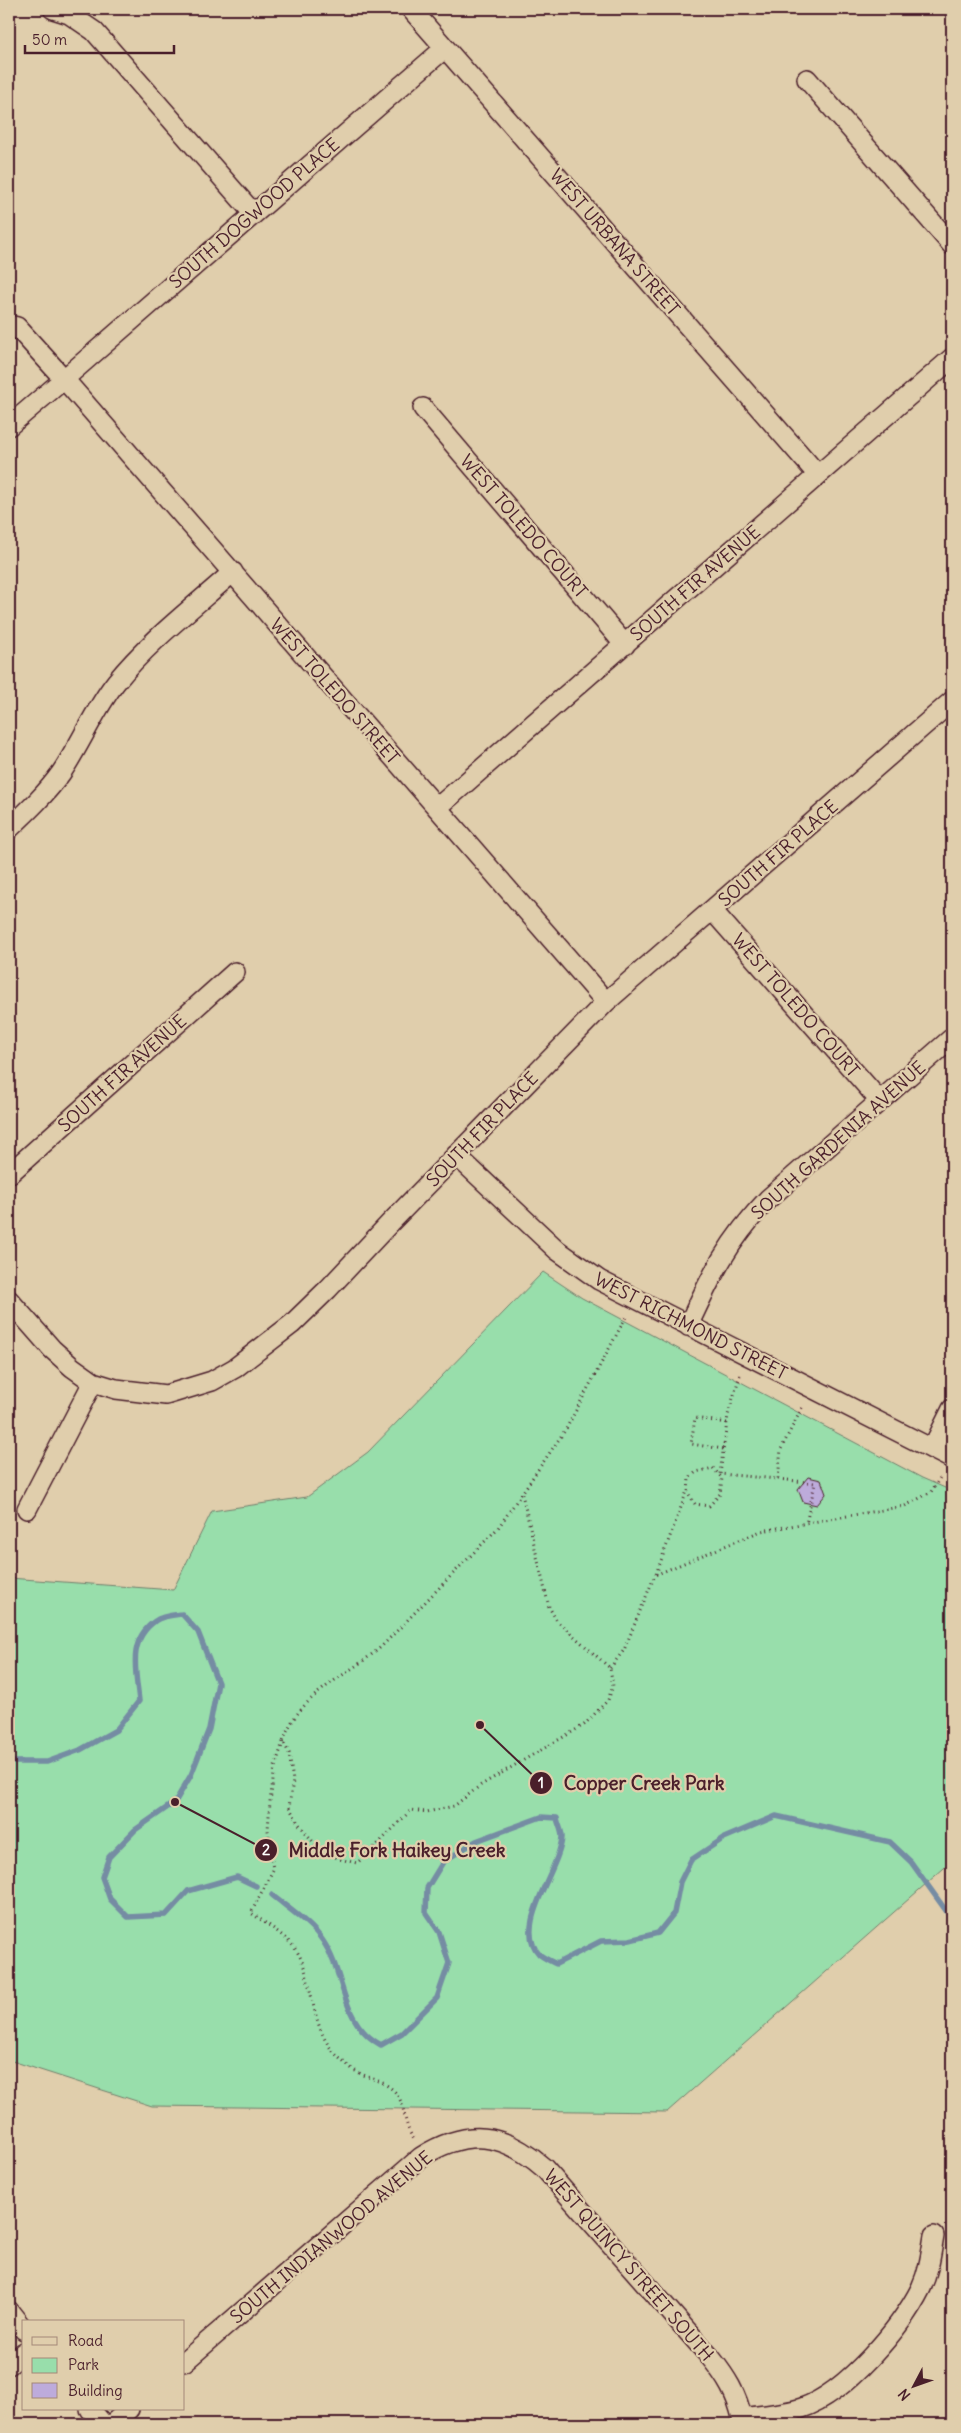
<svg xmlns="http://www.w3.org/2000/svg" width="961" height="2433" font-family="Delius,sans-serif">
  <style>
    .green { fill: #98deab; stroke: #717e6b }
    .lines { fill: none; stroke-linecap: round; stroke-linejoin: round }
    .stream { stroke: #758ca3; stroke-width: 5.5 }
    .building { fill: #bdabdb; stroke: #4a1f2b }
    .street-casing { stroke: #4a1f2b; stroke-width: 22 }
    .path { stroke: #4a1f2b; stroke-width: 3; stroke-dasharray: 1 4; stroke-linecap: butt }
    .street { stroke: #e0ceac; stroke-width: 19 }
    .labels { text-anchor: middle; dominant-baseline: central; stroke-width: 4.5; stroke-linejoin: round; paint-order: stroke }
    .street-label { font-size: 18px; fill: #4a1f2b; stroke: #e0ceac }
    .leader { fill: none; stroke: #4a1f2b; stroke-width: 2 }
    .callout-dot { fill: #4a1f2b; stroke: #e0ceac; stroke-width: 2 }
    .mark-label { font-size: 15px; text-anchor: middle; font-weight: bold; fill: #fff }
    .callout-label { font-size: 19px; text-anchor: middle; font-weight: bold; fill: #4a1f2b; stroke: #e0ceac; stroke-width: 4.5; stroke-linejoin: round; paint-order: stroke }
  </style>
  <rect width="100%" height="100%" fill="#e0ceac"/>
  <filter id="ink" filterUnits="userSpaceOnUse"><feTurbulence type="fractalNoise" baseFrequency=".02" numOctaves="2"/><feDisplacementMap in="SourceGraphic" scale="10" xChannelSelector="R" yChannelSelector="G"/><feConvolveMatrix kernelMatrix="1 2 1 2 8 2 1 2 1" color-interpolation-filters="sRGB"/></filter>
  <g filter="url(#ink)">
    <!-- green -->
    <path class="green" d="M543,1272L582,1298L922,1478L952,1491V1861L667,2112L152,2106L9,2060V1578L173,1590L212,1511L307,1497L368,1452Z"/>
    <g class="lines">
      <!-- stream -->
      <path class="stream" d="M9,1762H47L80,1750L116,1730L139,1701C136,1671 127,1641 155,1621C161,1616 174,1615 182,1614L198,1632L218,1683L209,1729L191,1775L175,1802L135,1830L109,1857L102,1877L110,1899L128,1917L166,1915L188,1891L237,1877L256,1886
        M272,1895C289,1909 311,1923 323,1941C347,1977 339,2022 381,2045L402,2033L437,1998L449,1963L439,1932L426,1913L427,1888L443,1862L476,1841L541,1817L557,1818C558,1824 562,1831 562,1837C560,1870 512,1925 539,1954C543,1958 551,1961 556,1964L601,1941L630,1940L658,1933L674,1913L680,1882L691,1860L724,1838L776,1816L890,1842L911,1862L952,1919"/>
    </g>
    <!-- building -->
    <path class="building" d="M808,1477L821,1480L826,1494L817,1505L803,1502L798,1489Z"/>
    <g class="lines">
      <defs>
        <path id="street" d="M53,9L69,14L94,31L253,213
          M411,9L818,475
          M445,48L64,379L606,1002
          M807,79L952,245
          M9,325L17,327L64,379L9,426
          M423,408L625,645
          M437,808L952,358
          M9,829C28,811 46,794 61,773C81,744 94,710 116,682C149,641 194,607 233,572
          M712,910L880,1101
          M456,1155L557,1250L599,1280L952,1459
          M9,1174L235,972
          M9,1300L52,1349L72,1367L93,1382L116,1389L166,1395L212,1381L235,1368L292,1324L328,1289L390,1223L606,1002L952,701
          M688,1326C712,1274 728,1241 768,1199L952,1038
          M932,1449L952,1409
          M27,1509L93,1382
          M9,2311L24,2330
          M184,2362L421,2157C467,2128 503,2132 544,2168L711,2358C726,2377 737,2394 742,2418
          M9,2365L24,2352
          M90,2409L103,2424
          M112,2424L129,2409
          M742,2424V2418C762,2415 784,2414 802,2408C846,2393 901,2328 921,2288C929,2271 931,2254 934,2236"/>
      </defs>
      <!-- street casing -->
      <use href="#street" class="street-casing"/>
      <!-- path -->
      <path class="path" d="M740,1375L728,1415L720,1474L778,1479L781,1449L803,1406
        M723,1449L691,1444L695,1418L727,1423
        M713,1468L722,1478L720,1494L709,1506L695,1504L688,1493L689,1478L696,1472Z
        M778,1479L815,1483L806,1524
        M522,1494L549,1607L557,1621L610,1668L613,1686L608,1700L584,1725L481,1785L454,1806L427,1812L411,1810L375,1847L357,1863L339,1859L318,1848L299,1824L289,1807L293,1781L289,1753L283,1741C299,1693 347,1677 382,1646L498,1528L566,1429L626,1317
        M656,1574L687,1491
        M610,1668L624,1650L655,1575L761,1531L905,1506L931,1492L941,1476
        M283,1742L275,1767L270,1801L268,1830L273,1870L251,1913C265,1923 282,1933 293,1946C312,1967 309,2017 329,2046C335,2055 345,2064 354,2070C366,2078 383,2080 394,2091C407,2104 402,2124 414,2139"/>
      <!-- street -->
      <use href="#street" class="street"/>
    </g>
  </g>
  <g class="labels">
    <!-- street labels -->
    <g class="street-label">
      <text transform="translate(254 213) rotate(-41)">SOUTH DOGWOOD PLACE</text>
      <text transform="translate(615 242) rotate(49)">WEST URBANA STREET</text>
      <text transform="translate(524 526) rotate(49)">WEST TOLEDO COURT</text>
      <text transform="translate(695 583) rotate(-41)">SOUTH FIR AVENUE</text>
      <text transform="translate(335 691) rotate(49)">WEST TOLEDO STREET</text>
      <text transform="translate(778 853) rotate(-41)">SOUTH FIR PLACE</text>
      <text transform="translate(796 1005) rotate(49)">WEST TOLEDO COURT</text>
      <text transform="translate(122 1073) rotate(-42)">SOUTH FIR AVENUE</text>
      <text transform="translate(482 1129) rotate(-46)">SOUTH FIR PLACE</text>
      <text transform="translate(838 1140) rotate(-42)">SOUTH GARDENIA AVENUE</text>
      <text transform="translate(691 1326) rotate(27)">WEST RICHMOND STREET</text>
      <text transform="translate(331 2237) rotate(-40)">SOUTH INDIANWOOD AVENUE</text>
      <text transform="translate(629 2265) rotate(49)">WEST QUINCY STREET SOUTH</text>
    </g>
  </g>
  <!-- callouts -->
  <path class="leader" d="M480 1725L541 1783M175 1802L266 1850"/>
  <g class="callout-dot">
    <circle cx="480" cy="1725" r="5"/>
    <circle cx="175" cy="1802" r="5"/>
    <circle cx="541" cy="1783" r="12"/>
    <circle cx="266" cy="1850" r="12"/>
  </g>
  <g class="mark-label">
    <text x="541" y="1788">1</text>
    <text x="266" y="1855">2</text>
  </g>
  <g class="callout-label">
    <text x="644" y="1790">Copper Creek Park</text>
    <text x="397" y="1857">Middle Fork Haikey Creek</text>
  </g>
  <!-- margin -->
  <rect width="961" height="2433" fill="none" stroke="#e0ceac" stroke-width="30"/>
  <rect x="15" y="15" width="931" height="2403" fill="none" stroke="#4a1f2b" stroke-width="2" filter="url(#ink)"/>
  <!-- legend -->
  <rect x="22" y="2320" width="162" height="90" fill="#e0ceac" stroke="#a48878"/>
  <rect x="32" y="2337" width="25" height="8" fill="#e0ceac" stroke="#a48878"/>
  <text x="68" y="2346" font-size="15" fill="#4a1f2b">Road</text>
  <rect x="32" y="2358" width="25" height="15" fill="#98deab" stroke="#a48878"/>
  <text x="68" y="2370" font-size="15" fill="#4a1f2b">Park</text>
  <rect x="32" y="2383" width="25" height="15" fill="#bdabdb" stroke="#a48878"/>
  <text x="68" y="2396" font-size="15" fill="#4a1f2b">Building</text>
  <!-- north arrow -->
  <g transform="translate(914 2386) rotate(229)" stroke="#e0ceac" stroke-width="4" paint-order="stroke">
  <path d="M0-4L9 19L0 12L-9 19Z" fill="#4a1f2b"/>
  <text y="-8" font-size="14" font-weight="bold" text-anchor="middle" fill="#4a1f2b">N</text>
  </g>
  <!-- scale -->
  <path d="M25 45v8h149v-8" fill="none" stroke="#4a1f2b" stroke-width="2.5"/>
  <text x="32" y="45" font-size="15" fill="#4a1f2b" stroke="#e0ceac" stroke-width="4" paint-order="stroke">50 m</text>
</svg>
